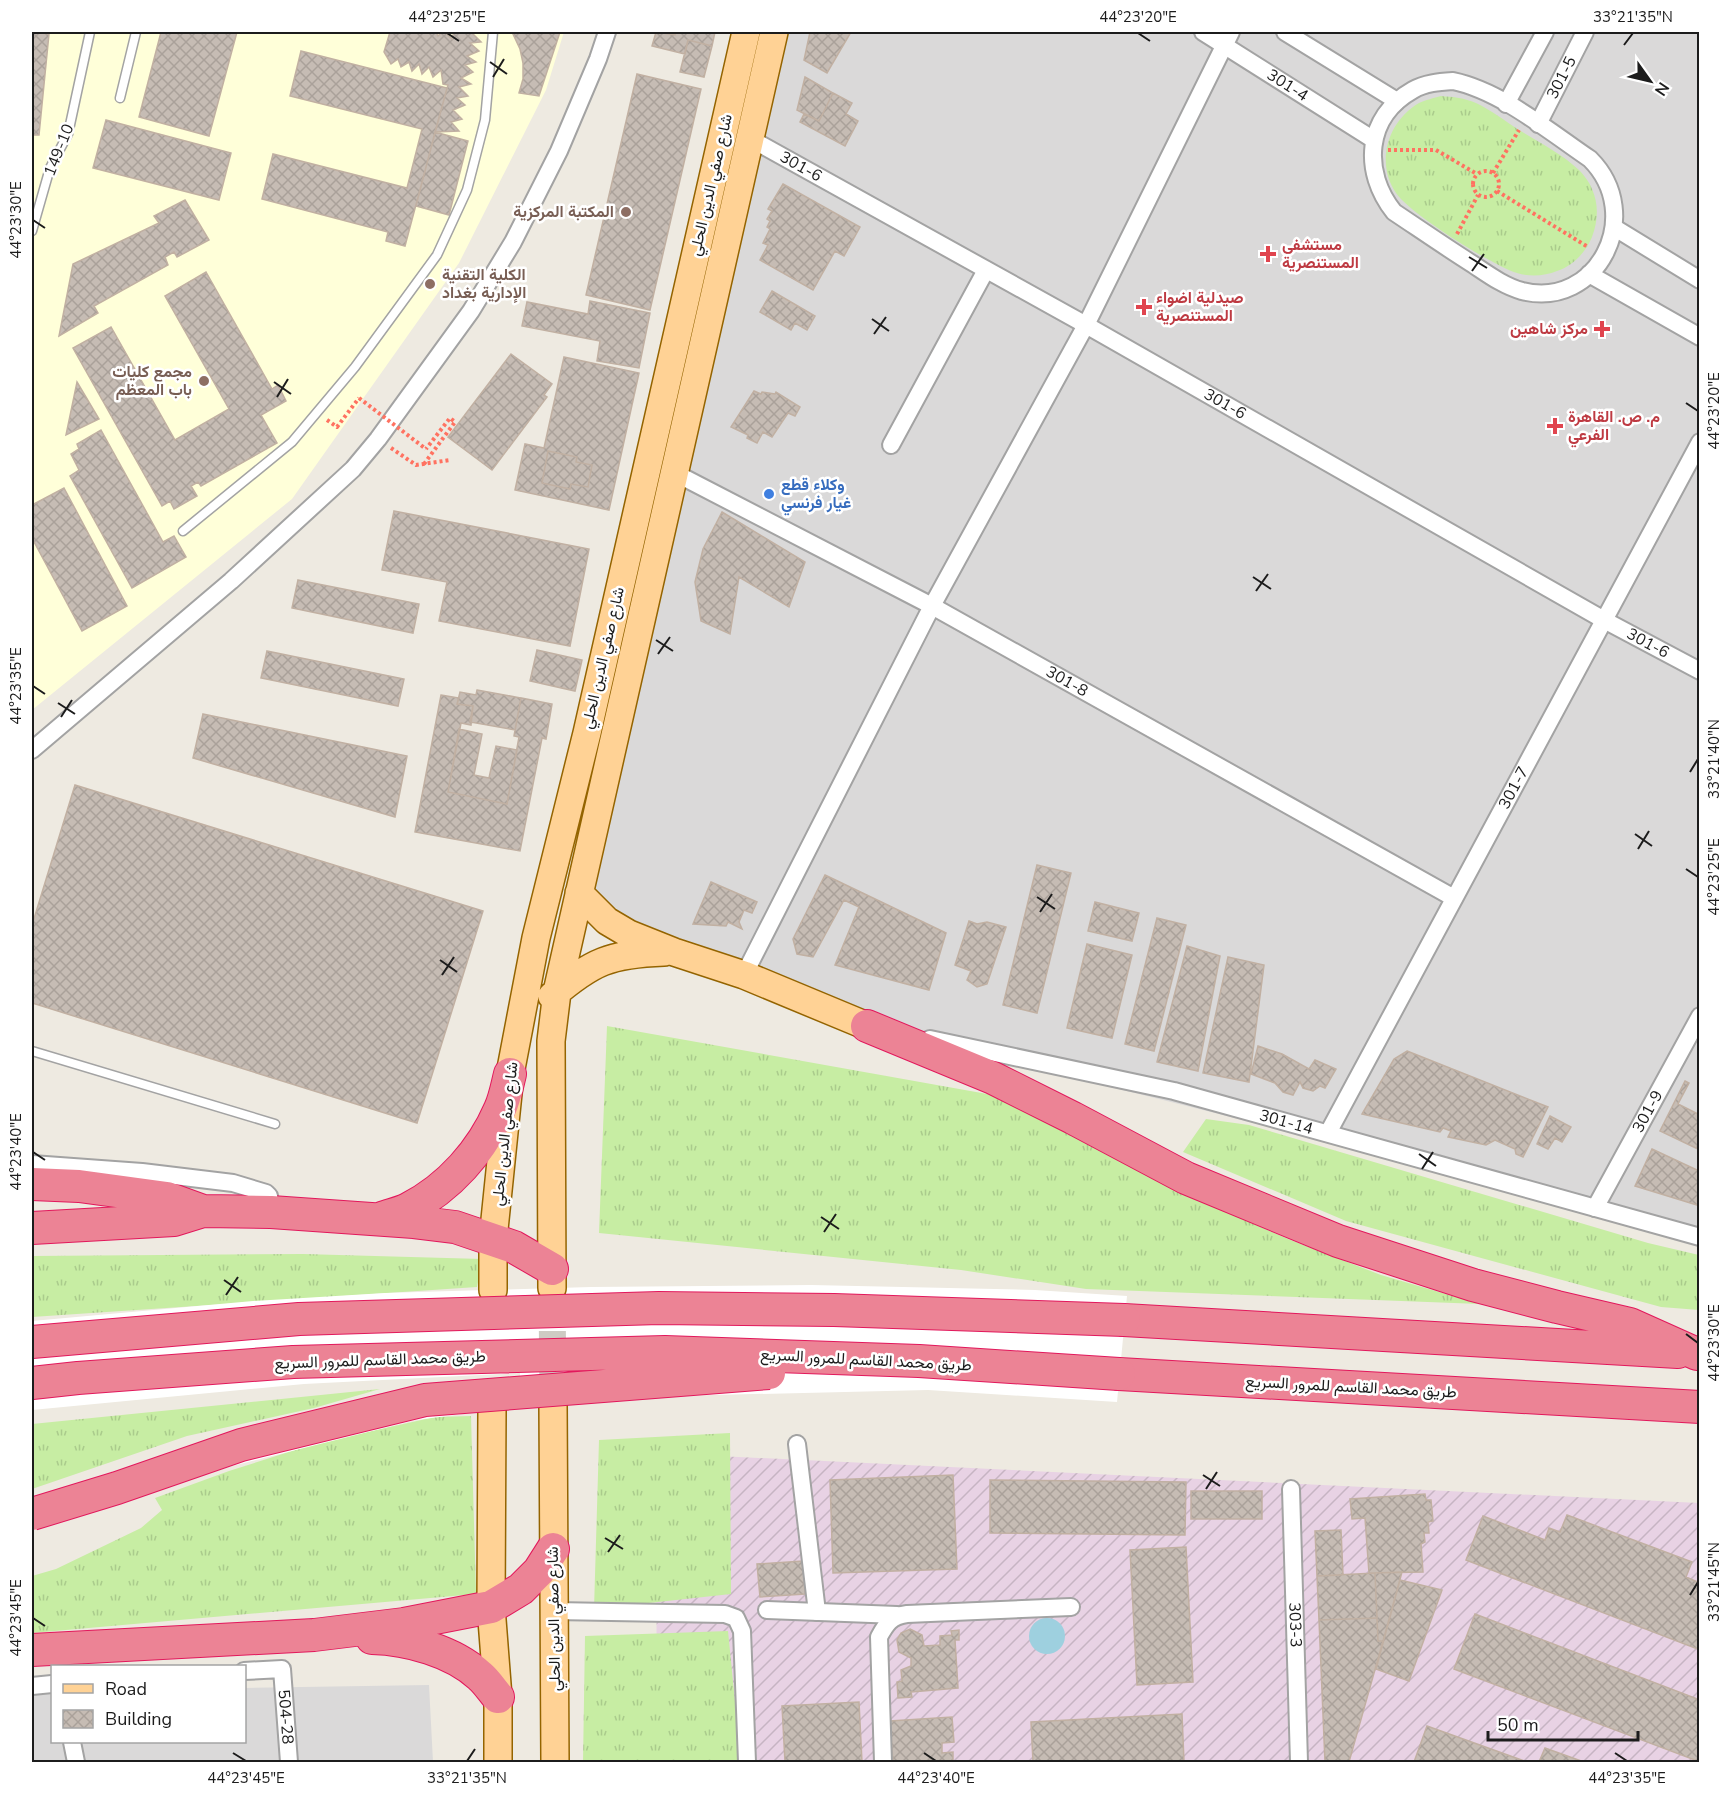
<svg xmlns="http://www.w3.org/2000/svg" width="1731" height="1794" font-family="'Nunito Sans',Vazirmatn,sans-serif">
  <style>
    .residential { fill: #dad9d9 }
    .industrial { fill: url(#industrial-furrows) }
    .education { fill: #ffffd9 }
    .grass { fill: url(#grass-tufts) }
    .water { fill: #9ed0df }
    .pier { fill: #fff }
    .building { fill: url(#building-cross-hatch); stroke: #c1b0a2; stroke-width: 1.5 }
    .lines { fill: none; stroke-linecap: round; stroke-linejoin: round }
    .primary-tunnel { stroke: #cecbc3; stroke-width: 27; stroke-dasharray: 27 14; stroke-linecap: butt }
    .lane-casing { stroke: #a3a3a3; stroke-width: 11 }
    .street-casing { stroke: #a3a3a3; stroke-width: 20 }
    .primary-casing { stroke: #946400; stroke-width: 30 }
    .highway-casing { stroke: #e2185c; stroke-width: 34 }
    .path { stroke: #ff7261; stroke-width: 4; stroke-dasharray: 3 3; stroke-linecap: butt }
    .lane { stroke: #fff; stroke-width: 8 }
    .street { stroke: #fff; stroke-width: 16 }
    .primary { stroke: #ffd295; stroke-width: 27 }
    .highway { stroke: #ec8395; stroke-width: 32 }
    .highway-bridge-casing { stroke: #e2185c; stroke-width: 34; stroke-linecap: butt }
    .path-bridge { stroke: #ff7261; stroke-width: 4; stroke-dasharray: 3 3; stroke-linecap: butt }
    .highway-bridge { stroke: #ec8395; stroke-width: 32 }
    .ticks { fill: none; stroke: #1c1c1c; stroke-width: 2 }
    .education-dot { fill: #8d6e63; stroke: #fff; stroke-width: 2 }
    .health-dot { fill: #e0444e; stroke: #fff; stroke-width: 2 }
    .shop-dot { fill: #3f7fe0; stroke: #fff; stroke-width: 2 }
    .labels { text-anchor: middle; dominant-baseline: central; stroke-width: 5; stroke-linejoin: round; paint-order: stroke }
    .street-label { font-size: 16px; fill: #1c1c1c; stroke: #fff }
    .education-label { font-size: 16px; font-weight: bold; fill: #785e54; stroke: #fff; text-anchor: end }
    .health-label { font-size: 16px; font-weight: bold; fill: #be3a42; stroke: #fff; text-anchor: start }
    .shop-label { font-size: 16px; font-weight: bold; fill: #366cbe; stroke: #fff; text-anchor: start }
    .neatline { fill: none; stroke: #1c1c1c; stroke-width: 2 }
    .ticks-label { font-size: 15px; text-anchor: middle; fill: #1c1c1c }
  </style>
  <defs>
    <pattern id="industrial-furrows" width="10" height="10" patternUnits="userSpaceOnUse" patternTransform="scale(1.5)"><rect width="10" height="10" fill="#e8d2e4"/><path d="M-1 1l2-2M0 10L10 0M9 11l2-2" fill="none" stroke="#c6b4c3"/></pattern>
    <pattern id="grass-tufts" width="24" height="20" patternUnits="userSpaceOnUse" patternTransform="scale(1.5)"><rect width="24" height="20" fill="#c7eda3"/><path d="M3 7l-1-3M5 7V3M7 7l1-3M15 17l-1-3M17 17v-4M19 17l1-3" fill="none" stroke="#aacb8c"/></pattern>
    <pattern id="building-cross-hatch" width="8" height="8" patternUnits="userSpaceOnUse" patternTransform="scale(1.5)"><rect width="8" height="8" fill="#c6bcb4"/><path d="M0 0l8 8M0 8l8-8" fill="none" stroke="#aaa19a"/></pattern>
  </defs>
  <rect width="100%" height="100%" fill="#eeeae1"/>
  <!-- residential -->
  <path class="residential" d="M787,32H1699V1237L1595,1208L867,1026L744,975L579,893Z
    M429,1685L433,1762H32V1693L52,1692V1742H244L245,1688Z"/>
  <!-- industrial -->
  <path class="industrial" d="M656,1453L1699,1503V1762H657Z"/>
  <!-- education -->
  <path class="education" d="M32,32H564L546,90L459,263L292,499L32,710Z"/>
  <!-- grass -->
  <path class="grass" d="M1441,96C1454,97 1464,98 1476,103C1491,110 1505,121 1519,130C1539,142 1562,154 1579,170C1584,175 1590,183 1592,189C1599,205 1598,221 1592,237C1586,252 1573,266 1557,271C1545,276 1530,277 1517,273C1493,266 1409,213 1396,193C1375,162 1388,121 1419,103C1425,100 1434,98 1441,96Z
    M607,1026L1004,1097L1066,1132L1195,1198L1288,1239L1381,1275L1480,1304L1086,1289L961,1270L599,1233Z
    M1206,1119L1249,1125L1648,1243L1699,1255V1310L1661,1307L1346,1221L1183,1152Z
    M303,1254L483,1259L477,1287L32,1317V1256Z
    M380,1389L314,1408L187,1436L32,1489V1424Z
    M471,1416L476,1594L32,1633V1576L56,1569L141,1528L162,1510L155,1498L229,1471L317,1443L435,1417Z
    M730,1433L731,1594L594,1609L599,1440Z
    M728,1631L741,1762H583L585,1636Z"/>
  <!-- water -->
  <path class="water" d="M1029 1636a18 18 0 1 1 36 0a18 18 0 1 1-36 0Z"/>
  <!-- pier -->
  <path class="pier" d="M811,1285L1035,1290L1127,1296L1117,1402L928,1390L588,1398L416,1420L232,1466L35,1528L417,1393L520,1376V1373L304,1384L32,1410V1321L253,1301L385,1293L591,1287Z"/>
  <!-- building -->
  <path class="building" d="M32,32L49,34L39,135H32Z
    M161,32H237L209,136L139,117Z
    M390,32H426L427,33L436,32L438,36L442,32H445L452,39L454,32H480L472,33L481,42L470,43L479,51L467,56L476,62L465,65L473,72L461,78L471,84L459,87L468,96L457,98L465,105L453,110L462,119L451,122L459,131L435,132L448,85L443,84L441,70L433,77L429,67L422,74L419,64L412,71L409,62L401,67L398,59L391,64L384,52Z
    M512,32H560L539,96L519,93L523,79V63L520,49Z
    M656,32L675,35L676,32H715L712,46L688,40L685,54L652,46Z
    M810,32H851L827,73L804,60Z
    M688,40L712,46L704,77L680,72Z
    M301,51L447,88L405,246L386,241L388,232L262,199L273,154L407,188L422,129L290,96Z
    M637,74L701,89L650,310L586,295Z
    M805,77L833,93L819,121L797,110Z
    M833,93L852,103L846,114L858,121L845,146L800,122L804,114L819,121Z
    M106,120L231,153L219,200L93,168Z
    M435,132L468,141L449,215L416,206Z
    M783,184L860,227L844,256L835,251L813,290L760,260L768,245L763,243L770,229L767,227L770,221L767,219L772,211L768,209Z
    M185,200L209,240L177,257L174,252L165,257L168,265L94,306L98,313L59,336L73,264L159,223L154,216Z
    M206,272L272,389L278,385L286,401L261,415L277,443L201,486L198,482L191,486L197,496L174,509L170,501L162,506L73,348L111,327L175,440L229,409L165,296Z
    M772,291L815,316L807,330L795,323L791,330L760,312Z
    M590,301L650,313L639,368L597,361L600,341L522,326L527,302L588,314Z
    M511,354L552,384L544,395L547,397L492,470L448,437Z
    M564,357L639,373L609,510L515,490L525,444L544,448Z
    M77,382L99,419L66,435Z
    M754,391L761,394L762,392L775,394L776,392L800,407L795,416L788,413L772,437L763,432L757,443L747,438L748,435L731,427Z
    M101,430L163,542L174,536L186,557L132,588L70,476L79,470L71,454L79,449L77,444Z
    M548,451L577,457L576,462L592,465L588,487L571,484L570,489L542,483Z
    M64,488L127,606L82,631L32,538V505Z
    M394,511L589,549L570,646L439,621L447,582L382,570Z
    M722,512L805,562L789,607L739,577L730,634L701,621L695,582L703,549Z
    M298,580L419,604L413,633L292,608Z
    M537,650L582,660L575,691L530,681Z
    M267,651L404,679L398,706L261,678Z
    M477,690L521,698L515,730L470,722L473,706L457,704L460,692L476,695Z
    M441,695L459,698L457,704L473,706L471,725L461,723L448,792L507,804L519,737L514,736L521,698L552,704L546,739L542,738L520,851L415,832Z
    M203,714L407,756L395,817L193,758Z
    M459,729L482,734L474,775L489,778L496,746L517,750L507,804L448,792Z
    M75,785L483,911L417,1123L32,1003V925Z
    M1037,865L1071,873L1037,1013L1003,1005Z
    M825,875L946,933L929,990L835,965L859,907L844,900L813,957L797,954L793,939Z
    M711,882L757,902L752,913L744,910L739,922L742,929L728,922L726,926L693,924Z
    M1095,902L1139,913L1132,941L1088,931Z
    M1157,918L1186,925L1154,1051L1125,1044Z
    M969,921L977,924L987,922L1006,927L987,984L977,987L967,980L971,971L955,965Z
    M1087,944L1132,955L1112,1038L1067,1028Z
    M1187,946L1220,956L1198,1071L1157,1062Z
    M1228,957L1264,965L1249,1082L1203,1073Z
    M1258,1046L1282,1054L1309,1069L1315,1060L1336,1069L1325,1088L1320,1086L1313,1091L1303,1088L1300,1082L1293,1095L1283,1092L1275,1083L1251,1074Z
    M1407,1051L1548,1107L1523,1157L1516,1154L1515,1149L1495,1140L1486,1145L1448,1137L1451,1131L1443,1128L1440,1132L1362,1114L1394,1059Z
    M1685,1081L1689,1083L1678,1104L1700,1115V1150L1660,1131Z
    M1550,1116L1571,1127L1562,1142L1555,1138L1548,1149L1537,1144Z
    M1652,1149L1699,1171L1700,1169V1206L1635,1186Z
    M953,1475L957,1569L833,1573L830,1480Z
    M990,1480L1186,1482L1185,1535L990,1533Z
    M1191,1491H1262V1519H1191Z
    M1425,1494L1426,1500H1431L1433,1521L1428,1522L1429,1533H1424L1425,1542L1421,1544L1423,1572L1369,1573L1365,1518L1352,1519L1350,1499Z
    M1567,1515L1692,1562L1686,1577L1700,1583V1650L1466,1560L1483,1516L1545,1540L1549,1528L1560,1532Z
    M1341,1530L1343,1575L1317,1576L1315,1531Z
    M1186,1547L1193,1682L1137,1685L1130,1550Z
    M803,1561L805,1594L760,1597L757,1564Z
    M1402,1572L1383,1641H1378L1375,1573Z
    M1375,1573L1377,1618L1319,1620L1317,1576Z
    M1400,1580L1442,1590L1409,1681L1376,1669Z
    M1475,1614L1700,1700V1762L1454,1669Z
    M1377,1618L1378,1641H1383L1349,1762H1325L1319,1620Z
    M910,1629L922,1635L924,1646L940,1645V1636L952,1635L951,1631L959,1630V1640H955L958,1688L911,1692L912,1697L898,1698L897,1682L902,1681L901,1670L911,1666V1658L899,1652L897,1640L901,1633Z
    M859,1702L862,1762H785L782,1706Z
    M1182,1714L1184,1762H1033L1031,1722Z
    M952,1717L954,1742L942,1743V1753L953,1752V1762H893L890,1721Z
    M1427,1726L1527,1762H1414Z
    M1545,1748L1584,1762H1539Z"/>
  <g class="lines">
    <!-- primary-tunnel -->
    <path class="primary-tunnel" d="M552,1290L553,1403
      M492,1410L493,1291"/>
    <defs>
      <path id="lane" d="M120,98L136,32
        M32,231L50,168L68,134L90,32
        M183,531L292,442L355,367L437,255L467,190L485,120L493,32
        M32,1051L275,1124"/>
      <g id="street">
        <path id="s1" d="M1203,32L1374,140"/>
        <path d="M1285,32L1397,101"/>
        <path d="M1453,81C1501,91 1550,132 1590,159C1646,215 1597,310 1522,291C1504,286 1489,275 1474,265C1447,248 1421,230 1394,212C1362,172 1365,117 1413,90C1425,83 1439,82 1453,81Z"/>
        <path d="M1506,104L1545,32"/>
        <path id="s2" d="M1538,124L1585,32"/>
        <path id="s3" d="M751,139L1086,325L1604,620L1700,671"/>
        <path d="M1615,228L1700,280"/>
        <path d="M1589,274L1700,337"/>
        <path d="M891,445L986,270"/>
        <path id="s4" d="M675,473L932,606L1454,898"/>
        <path d="M32,750L231,581L353,469L378,439L471,311L513,242L559,151L598,59L607,32"/>
        <path d="M744,975L932,606L1086,325L1231,32"/>
        <path id="s5" d="M930,1039L1174,1091L1700,1237"/>
        <path id="s6" d="M1328,1133L1700,442"/>
        <path d="M32,1164L142,1172L233,1183L266,1193L269,1196L271,1212"/>
        <path id="s7" d="M1595,1208L1700,1016"/>
        <path d="M797,1444L817,1612"/>
        <path id="s8" d="M1291,1489L1299,1762"/>
        <path d="M767,1610L897,1615"/>
        <path d="M554,1611L725,1614L736,1618L742,1631L747,1762"/>
        <path id="s9" d="M244,1671L282,1669L289,1762"/>
        <path d="M32,1686L52,1684"/>
        <path d="M72,1742L76,1762"/>
        <path d="M883,1762L879,1637C886,1624 891,1616 907,1614L1071,1607"/>
      </g>
      <path id="primary" d="M579,893L607,921L629,934L674,952L744,975L867,1026
        M552,996C593,961 610,954 664,952
        M552,1288L551,1041L557,992L774,32
        M493,1290V1239L510,1074L536,938L587,733L746,32
        M553,1403L555,1762
        M492,1410L491,1607L498,1697V1762"/>
      <path id="highway" d="M867,1026L993,1078L1073,1118L1186,1178L1338,1241L1473,1285L1557,1307L1630,1324L1697,1354
        M32,1184L79,1186L167,1198L203,1211L271,1212L414,1222L455,1227L514,1247L552,1269
        M382,1218C390,1215 400,1213 408,1209C449,1188 482,1151 500,1109C505,1098 507,1086 510,1074
        M32,1228L174,1220L203,1211
        M1124,1320L1678,1352
        M1119,1374L1700,1407
        M372,1638C408,1639 453,1651 480,1676C487,1682 492,1690 498,1697
        M32,1650L314,1635L404,1624L491,1607L521,1589L539,1571L553,1549"/>
    </defs>
    <!-- lane casing -->
    <use href="#lane" class="lane-casing"/>
    <!-- street casing -->
    <use href="#street" class="street-casing"/>
    <!-- primary casing -->
    <use href="#primary" class="primary-casing"/>
    <!-- highway casing -->
    <use href="#highway" class="highway-casing"/>
    <!-- path -->
    <path class="path" d="M1388,150H1436L1477,174
      M1473 184a13 13 0 1 1 26 0a13 13 0 1 1-26 0Z
      M1493,173L1519,130
      M1497,191L1588,247
      M1457,234L1478,195
      M327,420L337,427L359,398
      M391,448L416,465L450,460
      M424,464L455,422L450,418L426,449"/>
    <!-- lane -->
    <use href="#lane" class="lane"/>
    <!-- street -->
    <use href="#street" class="street"/>
    <!-- primary -->
    <use href="#primary" class="primary"/>
    <!-- highway -->
    <use href="#highway" class="highway"/>
    <defs>
      <path id="highway-bridge" d="M32,1342L299,1319L659,1308L834,1310L1124,1320
        M32,1383L78,1378L293,1362L665,1352L919,1361L1119,1374
        M32,1514L117,1488L241,1445L425,1400L769,1373"/>
    </defs>
    <!-- highway-bridge casing -->
    <use href="#highway-bridge" class="highway-bridge-casing"/>
    <!-- path-bridge -->
    <path class="path-bridge" d="M359,398L426,449"/>
    <!-- highway-bridge -->
    <use href="#highway-bridge" class="highway-bridge"/>
  </g>
  <!-- ticks -->
  <path class="ticks" d="M447,33L459,41M1138,33L1150,41M1624,45L1633,33M490,62L507,74M493,77L504,59M33,220L45,228M1469,257L1487,268M1472,271L1484,254M872,319L889,331M874,334L886,317M274,382L291,394M277,397L288,379M1686,403L1698,411M1253,577L1271,589M1256,591L1268,574M656,640L673,651M658,654L670,637M33,686L45,694M58,703L75,714M61,717L72,700M1690,772L1698,759M1635,834L1652,846M1638,849L1649,831M1686,869L1698,877M1037,897L1055,909M1040,912L1052,894M440,960L457,972M442,975L454,957M33,1152L45,1160M1419,1154L1436,1166M1422,1169L1433,1152M821,1217L839,1229M824,1232L836,1214M224,1280L241,1292M226,1295L238,1277M1686,1334L1698,1343M1203,1475L1220,1486M1206,1489L1217,1472M605,1538L623,1549M608,1552L620,1535M1690,1595L1698,1582M33,1618L45,1626M233,1753L246,1761M924,1753L936,1761M1615,1753L1627,1761M467,1761L475,1749"/>
  <!-- markers -->
  <g class="education-dot">
    <circle cx="626" cy="212" r="6"/>
    <circle cx="430" cy="284" r="6"/>
    <circle cx="204" cy="381" r="6"/>
  </g>
  <g class="health-dot">
    <path d="M1265 245h6v6h6v6h-6v6h-6v-6h-6v-6h6z"/>
    <path d="M1141 298h6v6h6v6h-6v6h-6v-6h-6v-6h6z"/>
    <path d="M1599 320h6v6h6v6h-6v6h-6v-6h-6v-6h6z"/>
    <path d="M1552 417h6v6h6v6h-6v6h-6v-6h-6v-6h6z"/>
  </g>
  <circle class="shop-dot" cx="769" cy="494" r="6"/>
  <g class="labels">
    <!-- street labels -->
    <g class="street-label">
      <text stroke="none"><textPath href="#s2" startOffset="52">301-5</textPath></text>
      <text stroke="none"><textPath href="#s1" startOffset="100">301-4</textPath></text>
      <text transform="translate(59 150) rotate(-68)">149-10</text>
      <text stroke="none"><textPath href="#s3" startOffset="57">301-6</textPath></text>
      <text transform="translate(711 185) rotate(-77)">شارع صفي الدين الحلي</text>
      <text stroke="none"><textPath href="#s3" startOffset="543">301-6</textPath></text>
      <text stroke="none"><textPath href="#s3" startOffset="1029">301-6</textPath></text>
      <text transform="translate(603 658) rotate(-77)">شارع صفي الدين الحلي</text>
      <text stroke="none"><textPath href="#s4" startOffset="444">301-8</textPath></text>
      <text stroke="none"><textPath href="#s6" startOffset="392">301-7</textPath></text>
      <text stroke="none"><textPath href="#s7" startOffset="110">301-9</textPath></text>
      <text stroke="none"><textPath href="#s5" startOffset="366">301-14</textPath></text>
      <text transform="translate(505 1134) rotate(-84)">شارع صفي الدين الحلي</text>
      <text transform="translate(380 1360) rotate(-2)">طريق محمد القاسم للمرور السريع</text>
      <text transform="translate(866 1360) rotate(3)">طريق محمد القاسم للمرور السريع</text>
      <text transform="translate(1351 1387) rotate(3)">طريق محمد القاسم للمرور السريع</text>
      <text transform="translate(554 1619) rotate(-91)">شارع صفي الدين الحلي</text>
      <text stroke="none"><textPath href="#s8" startOffset="136">303-3</textPath></text>
      <text stroke="none"><textPath href="#s9" startOffset="86">504-28</textPath></text>
    </g>
    <!-- education labels -->
    <g class="education-label">
      <text x="614" y="212">المكتبة المركزية</text>
      <text x="442" y="275" text-anchor="start">الكلية التقنية<tspan x="442" dy="18">الإدارية بغداد</tspan></text>
      <text x="192" y="372">مجمع كليات<tspan x="192" dy="18">باب المعظم</tspan></text>
    </g>
    <!-- health labels -->
    <g class="health-label">
      <text x="1282" y="245">مستشفى<tspan x="1282" dy="18">المستنصرية</tspan></text>
      <text x="1156" y="298">صيدلية اضواء<tspan x="1156" dy="18">المستنصرية</tspan></text>
      <text x="1588" y="329" text-anchor="end">مركز شاهين</text>
      <text x="1568" y="417">م. ص. القاهرة<tspan x="1568" dy="18">الفرعي</tspan></text>
    </g>
    <!-- shop labels -->
    <g class="shop-label">
      <text x="781" y="485">وكلاء قطع<tspan x="781" dy="18">غيار فرنسي</tspan></text>
    </g>
  </g>
  <!-- border -->
  <rect width="1731" height="1794" fill="none" stroke="#ffffff" stroke-width="66"/>
  <!-- legend -->
  <rect x="51" y="1665" width="195" height="78" fill="#ffffff" stroke="#a4a4a4" stroke-width="1.5"/>
  <rect x="63" y="1684" width="30" height="9" fill="#ffd295" stroke="#a4a4a4" stroke-width="1.5"/>
  <text x="105" y="1695" font-size="18" fill="#1c1c1c">Road</text>
  <rect x="63" y="1710" width="30" height="18" fill="url(#building-cross-hatch)" stroke="#a4a4a4" stroke-width="1.5"/>
  <text x="105" y="1725" font-size="18" fill="#1c1c1c">Building</text>
  <!-- north arrow -->
  <g transform="translate(1650 81) rotate(124)" stroke="#ffffff" stroke-width="4.5" paint-order="stroke">
  <path d="M0-4.5L10 22L0 15L-10 22Z" fill="#1c1c1c"/>
  <text y="-9" font-size="16" font-weight="bold" text-anchor="middle" fill="#1c1c1c">N</text>
  </g>
  <!-- scale -->
  <path d="M1488 1731v9h150v-9" fill="none" stroke="#1c1c1c" stroke-width="3"/>
  <text x="1497" y="1731" font-size="18" fill="#1c1c1c" stroke="#ffffff" stroke-width="4.5" paint-order="stroke">50 m</text>
  <rect x="33" y="33" width="1665" height="1728" class="neatline"/>
  <g class="ticks-label">
    <text x="447" y="22">44°23'25"E</text>
    <text x="1138" y="22">44°23'20"E</text>
    <text x="1633" y="22">33°21'35"N</text>
    <text transform="translate(16 220) rotate(-90)" y="5">44°23'30"E</text>
    <text transform="translate(1714 411) rotate(-90)" y="5">44°23'20"E</text>
    <text transform="translate(16 686) rotate(-90)" y="5">44°23'35"E</text>
    <text transform="translate(1714 759) rotate(-90)" y="5">33°21'40"N</text>
    <text transform="translate(1714 877) rotate(-90)" y="5">44°23'25"E</text>
    <text transform="translate(16 1152) rotate(-90)" y="5">44°23'40"E</text>
    <text transform="translate(1714 1343) rotate(-90)" y="5">44°23'30"E</text>
    <text transform="translate(1714 1582) rotate(-90)" y="5">33°21'45"N</text>
    <text transform="translate(16 1618) rotate(-90)" y="5">44°23'45"E</text>
    <text x="246" y="1783">44°23'45"E</text>
    <text x="467" y="1783">33°21'35"N</text>
    <text x="936" y="1783">44°23'40"E</text>
    <text x="1627" y="1783">44°23'35"E</text>
  </g>
</svg>
